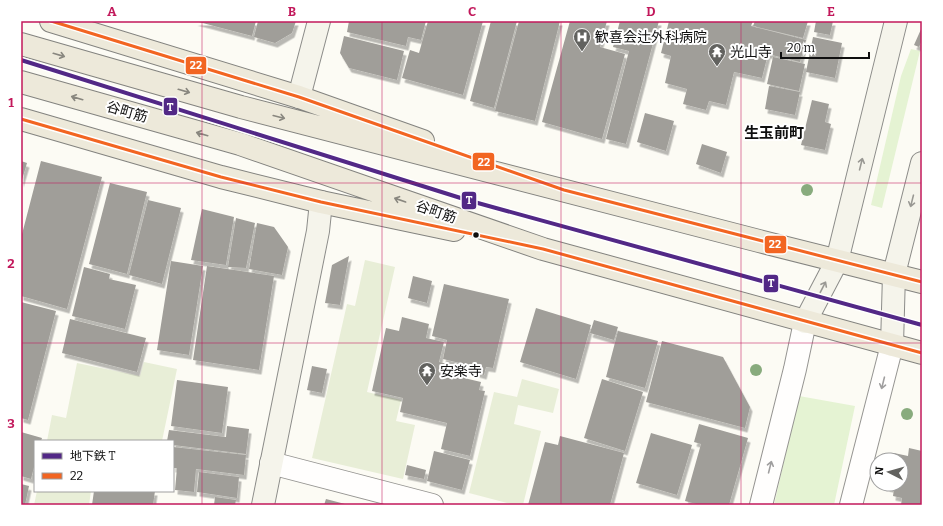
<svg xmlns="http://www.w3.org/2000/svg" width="943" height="526" font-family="Bitter,'Noto Sans JP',serif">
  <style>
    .green { fill: #e5f3d3 }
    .cemetery { fill: #e8eed7 }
    .building { fill: #a09e99; filter: url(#shadow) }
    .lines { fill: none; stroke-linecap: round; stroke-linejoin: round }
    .street-casing { stroke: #969592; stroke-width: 24 }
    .secondary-casing { stroke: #8c8c89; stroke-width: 24 }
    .primary-casing { stroke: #83837f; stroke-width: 24 }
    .street { stroke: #fffefd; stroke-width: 22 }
    .secondary { stroke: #f5f4eb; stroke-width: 22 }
    .primary { stroke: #ede9da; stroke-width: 22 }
    .bus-1-casing { stroke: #fff; stroke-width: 6 }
    .bus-1 { stroke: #f26522; stroke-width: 3 }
    .metro-1-casing { stroke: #fff; stroke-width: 7 }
    .metro-1 { stroke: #522886; stroke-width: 4 }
    .tree { fill: #88ab7d }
    .oneway { stroke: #89877f }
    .oneway2 { stroke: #999893 }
    .oneway3 { stroke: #9f9e9e }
    .grid { fill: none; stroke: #c2185b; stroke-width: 1; stroke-opacity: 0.55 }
    .bus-dot { fill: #0f0f0f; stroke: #fff; stroke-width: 1.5 }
    .labels { text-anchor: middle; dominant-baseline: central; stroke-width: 4; stroke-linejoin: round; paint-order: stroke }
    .poi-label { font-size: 14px; fill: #0f0f0f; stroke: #fff; text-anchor: start }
    .street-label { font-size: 14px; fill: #0f0f0f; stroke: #fff }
    .neighbourhood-label { font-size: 15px; font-weight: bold; fill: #0f0f0f; stroke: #fff }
    .line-badge { stroke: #fff; stroke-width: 1.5 }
    .badge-label { font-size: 11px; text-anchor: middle; font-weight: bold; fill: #fff }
    .neatline { fill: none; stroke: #c2185b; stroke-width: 1.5 }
    .grid-label { font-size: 13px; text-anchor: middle; font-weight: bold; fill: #c2185b }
  </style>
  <defs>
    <filter id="shadow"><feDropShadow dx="2.5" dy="4.5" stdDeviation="0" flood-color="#0004"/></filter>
  </defs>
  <rect width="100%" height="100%" fill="#fcfbf4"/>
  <!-- green -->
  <path class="green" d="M911,49L920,51L882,208L871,205L901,76Z
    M799,396L855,406L834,505H774Z"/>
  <!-- cemetery -->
  <path class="cemetery" d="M365,260L395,267L367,392L401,400L396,421L415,425L403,479L312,458L347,304L355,306Z
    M144,362L177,369L162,441H47L52,415L66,418L77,363L140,376Z
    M522,379L559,389L553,413L518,405L514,424L541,431L523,505H515L469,493L494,392L517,397Z
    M37,491H91L89,505H34Z"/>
  <!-- building -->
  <path class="building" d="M195,21H256L252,36Z
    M258,21H296L292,33L275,43L254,37Z
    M349,21H426L421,40L408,37L406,46L347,32Z
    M428,21H483L463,95L402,78L410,50L419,53Z
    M491,21H517L494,108L470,101Z
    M519,21H560L535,121L495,111Z
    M570,21H607L600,47L625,54L602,139L542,122Z
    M620,21H659L626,144L606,139L629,51L613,47Z
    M669,21H753L751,26L806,40L800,62L768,54L762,78L734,72L726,105L709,101L706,110L683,104L687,89L665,83L671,56L661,53Z
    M755,21H808L803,38L753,26Z
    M816,21H833L830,35L814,32Z
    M922,27V40L919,47L914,45Z
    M344,36L404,51L397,80L349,68L340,53Z
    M813,37L842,43L835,78L806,72Z
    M773,57L805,64L799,91L767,84Z
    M769,86L800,92L795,115L765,109Z
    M812,100L829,104L825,122L831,124L825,150L801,145Z
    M645,113L674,121L666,151L637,142Z
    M702,144L727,152L721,173L696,164Z
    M21,161L27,163L21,183Z
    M41,161L102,177L67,309L21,296V238Z
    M110,183L147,192L127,274L89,264Z
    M148,200L181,208L162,284L129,275Z
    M202,209L234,217L226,265L191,260Z
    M236,218L255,223L246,268L228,267Z
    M257,223L274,227L288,247L282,275L249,269Z
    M349,256L340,305L325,303L332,265Z
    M171,261L203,266L189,355L157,350Z
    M207,266L274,276L259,370L193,360Z
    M84,267L110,274L109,279L136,285L125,329L72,316Z
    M413,276L432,281L427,303L408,298Z
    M444,284L509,299L493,368L486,367L484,375L467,370L468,365L443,359L447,340L432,336Z
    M21,302L56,311L28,420L21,418Z
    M536,308L591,325L576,379L520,362Z
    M402,317L429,324L426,338L444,342L439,362L466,368L464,378L481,382L479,390L485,391L470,456L441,449L447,423L400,412L403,398L372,391L386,328L399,331Z
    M70,319L146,338L137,372L62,353Z
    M594,320L618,327L614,340L590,333Z
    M618,331L658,341L645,388L606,377Z
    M662,341L723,357L750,407L745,428L646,402Z
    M312,366L327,369L322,393L307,390Z
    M602,379L643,392L625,451L584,438Z
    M177,380L228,387L222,433L171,426Z
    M699,424L748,438L729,505H700L685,501L701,444L694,442Z
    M227,426L249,429L246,454L173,445V441H167L169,430L226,437Z
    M21,432L42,438L41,441H35V463L31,479L21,476Z
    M651,433L692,445L677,495L636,483Z
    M560,436L624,453L610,505H528L545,442L558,445Z
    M173,447L246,455L244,475L196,469L194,492L175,490L177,468H173Z
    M909,448L922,451V505H901L902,498L893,496L894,489L887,487V484H901V460H893L894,453L908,456Z
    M434,451L470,460L462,490L427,481Z
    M407,465L426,470L424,479L405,475Z
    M199,472L239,477L237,498L197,492Z
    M21,484L29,486L25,505H21Z
    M94,491H155L153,505H92Z
    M215,497L236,500L235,505H214Z
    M326,499L345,504V505H324Z"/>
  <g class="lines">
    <defs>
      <path id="street" d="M271,463L432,505
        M761,505L795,369L805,322
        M851,505L892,345"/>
      <path id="secondary" d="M299,97L319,21
        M805,322L837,261L896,21
        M892,345L894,274L922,163
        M263,505L318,231L321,202"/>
      <path id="primary" d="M51,21L299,97L423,141
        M21,44L241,107L759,241L922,282
        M21,82L240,144L543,249L922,353
        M21,119L221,177L321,202L454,230"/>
    </defs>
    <!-- street casing -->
    <use href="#street" class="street-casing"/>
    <!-- secondary casing -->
    <use href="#secondary" class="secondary-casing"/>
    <!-- primary casing -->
    <use href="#primary" class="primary-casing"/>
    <!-- street -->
    <use href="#street" class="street"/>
    <!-- secondary -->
    <use href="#secondary" class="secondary"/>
    <!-- primary -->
    <use href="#primary" class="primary"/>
    <defs>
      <path id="bus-1" d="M51,21L299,97L564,190L922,282
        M21,119L221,177L321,202L543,249L922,353"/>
    </defs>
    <!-- bus-1 casing -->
    <use href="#bus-1" class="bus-1-casing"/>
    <!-- bus-1 -->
    <use href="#bus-1" class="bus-1"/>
    <defs>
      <path id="metro-1" d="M21,60L467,200L922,325"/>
    </defs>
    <!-- metro-1 casing -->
    <use href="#metro-1" class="metro-1-casing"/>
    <!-- metro-1 -->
    <use href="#metro-1" class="metro-1"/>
  </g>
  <!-- trees -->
  <g class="tree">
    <circle cx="807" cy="190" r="6"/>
    <circle cx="756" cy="370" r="6"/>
    <circle cx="907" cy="414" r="6"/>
  </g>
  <!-- one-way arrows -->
  <defs><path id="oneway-shaft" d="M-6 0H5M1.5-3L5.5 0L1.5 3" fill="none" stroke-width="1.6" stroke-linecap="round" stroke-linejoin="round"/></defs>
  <g class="oneway">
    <use href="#oneway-shaft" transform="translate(59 55) rotate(16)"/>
    <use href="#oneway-shaft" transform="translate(184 91) rotate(16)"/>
    <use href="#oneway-shaft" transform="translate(77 98) rotate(-164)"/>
    <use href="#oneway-shaft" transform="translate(279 117) rotate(14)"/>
    <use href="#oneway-shaft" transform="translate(202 134) rotate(-164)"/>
    <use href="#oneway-shaft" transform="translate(400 200) rotate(-161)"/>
  </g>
  <g class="oneway2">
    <use href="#oneway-shaft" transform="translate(861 164) rotate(-76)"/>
    <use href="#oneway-shaft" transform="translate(912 201) rotate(104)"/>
    <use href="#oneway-shaft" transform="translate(823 287) rotate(-63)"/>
  </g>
  <g class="oneway3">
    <use href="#oneway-shaft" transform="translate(883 383) rotate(104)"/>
    <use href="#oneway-shaft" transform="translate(770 467) rotate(-76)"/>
  </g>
  <!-- grid -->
  <path class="grid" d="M202,21V505M382,21V505M561,21V505M741,21V505M21,183H922M21,343H922"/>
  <!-- icons -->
  <defs>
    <symbol id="hospital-pin" viewBox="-11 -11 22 30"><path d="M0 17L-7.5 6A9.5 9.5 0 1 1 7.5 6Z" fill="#62625f" stroke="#fff"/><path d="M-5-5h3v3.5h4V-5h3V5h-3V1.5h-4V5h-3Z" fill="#fff"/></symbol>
    <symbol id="temple-pin" viewBox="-11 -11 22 30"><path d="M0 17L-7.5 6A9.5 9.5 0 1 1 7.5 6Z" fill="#62625f" stroke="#fff"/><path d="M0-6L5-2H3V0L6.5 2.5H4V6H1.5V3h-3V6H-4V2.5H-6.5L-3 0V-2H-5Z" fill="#fff"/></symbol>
  </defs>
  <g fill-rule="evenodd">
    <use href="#hospital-pin" x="572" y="27" width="20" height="27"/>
    <use href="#temple-pin" x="707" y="42" width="20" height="27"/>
    <use href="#temple-pin" x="417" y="361" width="20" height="27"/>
  </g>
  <!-- markers -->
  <circle class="bus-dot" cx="476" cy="235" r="3.5"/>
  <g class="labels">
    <!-- poi labels -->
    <g class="poi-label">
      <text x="595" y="37">歓喜会辻外科病院</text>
      <text x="730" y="52">光山寺</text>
      <text x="440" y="371">安楽寺</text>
    </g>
    <!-- street labels -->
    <g class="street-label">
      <text transform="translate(127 112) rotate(16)">谷町筋</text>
      <text transform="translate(436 212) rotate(19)">谷町筋</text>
    </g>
    <!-- neighbourhood labels -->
    <g class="neighbourhood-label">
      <text x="774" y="133">生玉前町</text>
    </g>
  </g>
  <g class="line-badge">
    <rect x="185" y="56" width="22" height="19" rx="4" fill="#f26522"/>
    <rect x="163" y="97" width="15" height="19" rx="4" fill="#522886"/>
    <rect x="472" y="152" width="23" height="19" rx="4" fill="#f26522"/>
    <rect x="461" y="191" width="16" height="19" rx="4" fill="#522886"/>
    <rect x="764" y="235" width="23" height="19" rx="4" fill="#f26522"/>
    <rect x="763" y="274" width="16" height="19" rx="4" fill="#522886"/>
  </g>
  <g class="badge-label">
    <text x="196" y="69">22</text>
    <text x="170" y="111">T</text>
    <text x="484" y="166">22</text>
    <text x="469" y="204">T</text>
    <text x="775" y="248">22</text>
    <text x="771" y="287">T</text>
  </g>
  <!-- border -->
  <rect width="943" height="526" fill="none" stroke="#ffffff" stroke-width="44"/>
  <!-- legend -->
  <rect x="34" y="440" width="140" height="52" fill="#ffffff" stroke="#9f9f9f"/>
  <rect x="42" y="453" width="20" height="6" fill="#522886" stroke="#9f9f9f"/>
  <text x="70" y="460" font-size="12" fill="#0f0f0f">地下鉄 T</text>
  <rect x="42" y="473" width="20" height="6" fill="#f26522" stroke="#9f9f9f"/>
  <text x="70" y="480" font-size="12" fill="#0f0f0f">22</text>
  <!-- north arrow -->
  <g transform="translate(889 472) rotate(276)"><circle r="19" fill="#ffffff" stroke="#9f9f9f"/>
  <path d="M0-3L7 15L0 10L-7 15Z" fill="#62625f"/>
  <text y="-6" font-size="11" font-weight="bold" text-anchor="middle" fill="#0f0f0f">N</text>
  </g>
  <!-- scale -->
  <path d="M781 52v6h88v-6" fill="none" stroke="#0f0f0f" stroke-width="2"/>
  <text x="787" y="52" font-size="12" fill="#0f0f0f" stroke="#ffffff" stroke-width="3" paint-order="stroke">20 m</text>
  <rect x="22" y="22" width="899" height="482" class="neatline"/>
  <g class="grid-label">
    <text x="112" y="16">A</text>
    <text x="292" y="16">B</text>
    <text x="472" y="16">C</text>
    <text x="651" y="16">D</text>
    <text x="831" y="16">E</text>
    <text x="11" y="107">1</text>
    <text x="11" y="268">2</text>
    <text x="11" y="428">3</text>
  </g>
</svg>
